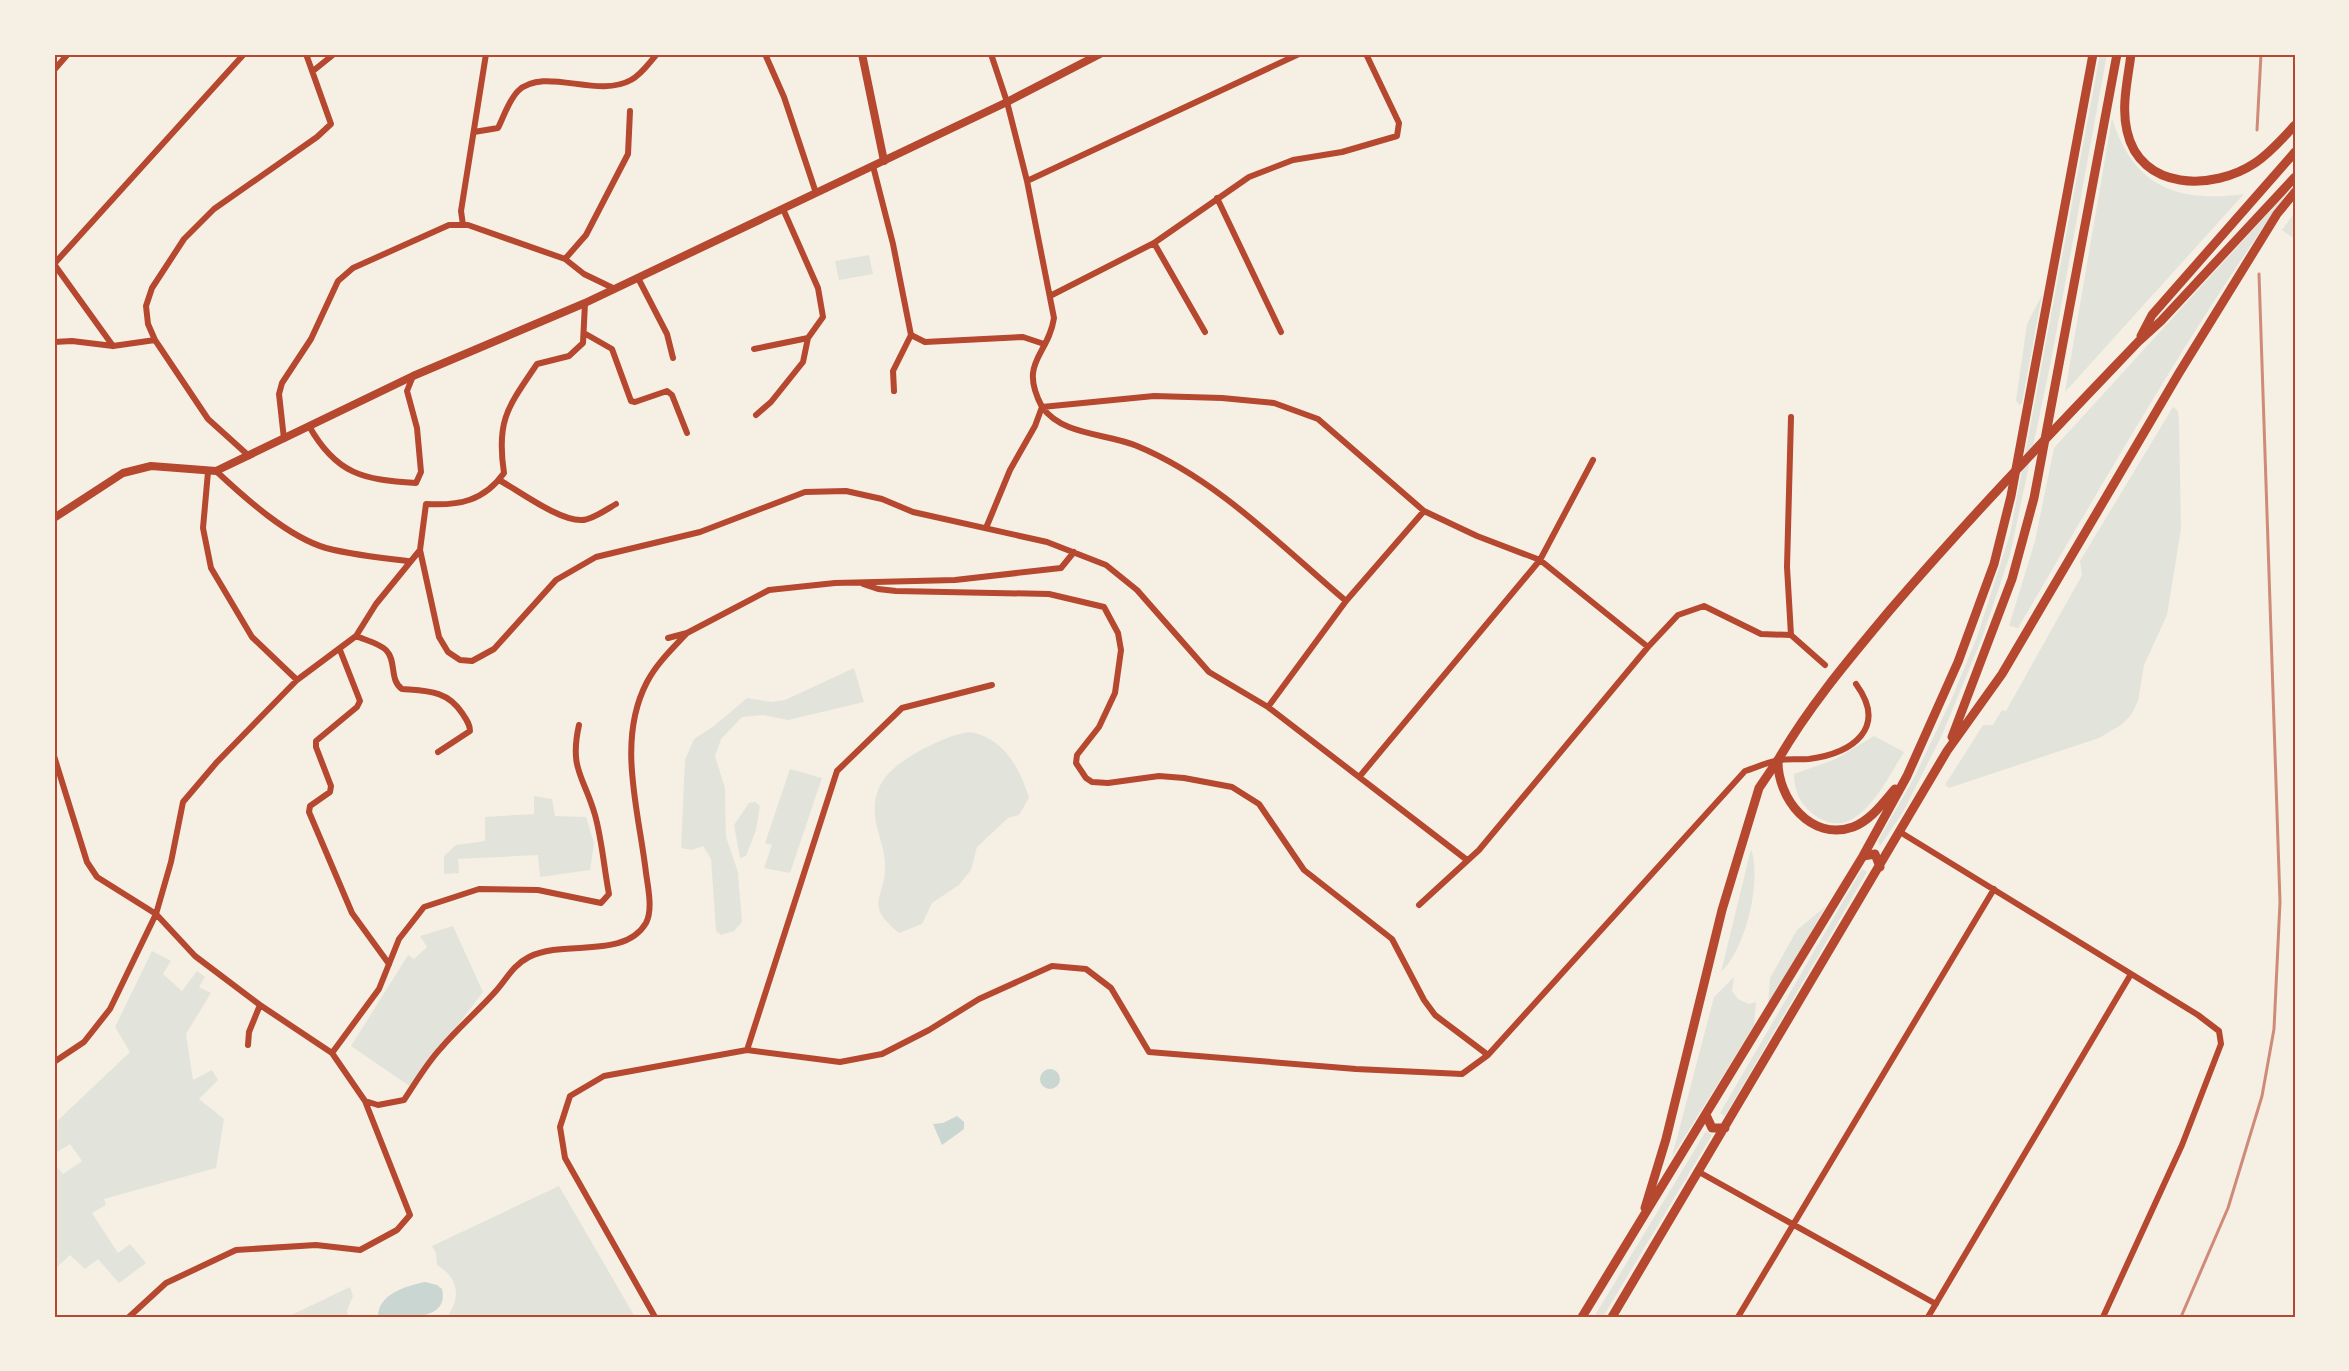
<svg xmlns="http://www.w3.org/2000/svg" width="2349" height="1371" font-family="Merriweather,serif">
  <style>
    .green { fill: #e2e4dc }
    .water { fill: #c9d6d2 }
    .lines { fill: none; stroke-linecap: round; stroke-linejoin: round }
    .minor { stroke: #b5482f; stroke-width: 6 }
    .tertiary { stroke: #b5482f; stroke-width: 8 }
    .primary { stroke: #b5482f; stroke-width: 9 }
    .trunk { stroke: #b5482f; stroke-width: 9 }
    .rail { stroke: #cf8b77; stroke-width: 3 }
    .neatline { fill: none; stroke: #b5482f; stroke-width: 2 }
  </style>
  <rect width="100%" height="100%" fill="#f6efe4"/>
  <!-- green -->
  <path class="green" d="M2100,54H2107L2051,361L2010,555L1982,638L1942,735L1903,812L1880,846L1878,841L1915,776L1952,698L1977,637L2010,534Z
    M2112,118C2133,187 2177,203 2244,194L2065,392Z
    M2290,189C2190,329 2105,480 2018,628L2009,626L2035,541L2054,448Z
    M2295,212V239L2282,230Z
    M869,255L873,274L839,280L835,261Z
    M2042,295L2022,403L2019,405L2016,400L2027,324Z
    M2173,407L2178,411L2179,420L2181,529L2167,615L2144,665L2138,701L2131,715L2121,725L2099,738L1949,788L1945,785L1983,725H1993L2002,710L2006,711L2082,575L2080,561Z
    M854,668L864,702L788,720L763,715L742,717L721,739L715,756L725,788L726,837L738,872L742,922L734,931L721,935L716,931L711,859L703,846L692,850L681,848L685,760L694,739L714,726L747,698L771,702L785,700Z
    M970,732C1004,738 1020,768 1029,798L1019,815L1008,818L977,847L971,870L959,885L932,903L922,924L899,933C862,902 886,901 885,864C885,847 876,832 875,815C872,780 896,764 923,749C940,741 952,734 970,732Z
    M1874,736L1904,752C1886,780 1856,848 1813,814C1800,804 1794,790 1794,774L1836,759Z
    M790,769L822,778L790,873L764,868L772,845L765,843Z
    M534,796L552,799L555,816L586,817L594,843L590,870L540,877L538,855L458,859L459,873L444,874V856L456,845L485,841V817L534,814Z
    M755,802L760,806L756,830L746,856L740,858L734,825L749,803Z
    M1751,849C1762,880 1746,949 1721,972Z
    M1862,869L1867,872L1725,1116L1720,1113Z
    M1826,906L1768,1006L1770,978L1797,930Z
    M453,926L483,992L411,1087L351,1046L408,955L414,959L427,947L420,936Z
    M152,951L171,961L163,974L182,991L197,971L205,977L199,987L211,993L186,1034L193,1080L212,1070L218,1080L199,1099L224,1119L216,1168L104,1199L106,1205L92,1213L118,1253L130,1244L146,1263L119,1283L98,1259L85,1269L70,1255L54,1270V1163L63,1174L82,1161L70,1144L54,1154V1124L130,1052L115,1027Z
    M1734,977L1732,991L1738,999L1749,1004L1756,1002L1754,1026L1672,1157L1714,997Z
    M1706,1131L1712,1135L1603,1317H1594Z
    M559,1186L635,1317H447C462,1296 458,1278 437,1265L436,1253L432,1246Z
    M350,1287L353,1296L347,1311L348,1317H287Z"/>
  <!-- water -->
  <path class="water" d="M1040 1079a10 10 0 1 1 20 0a10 10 0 1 1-20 0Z
    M957,1116L964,1122V1129L942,1145L933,1124L943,1123Z
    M425,1282L437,1285L442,1289C450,1324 397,1317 378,1317C378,1294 406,1286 425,1282Z"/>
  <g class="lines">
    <!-- minor -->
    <path class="minor" d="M765,54L784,97L816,193
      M991,54L1007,102L1027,181L1054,318C1048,357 1018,361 1042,407L1154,396L1222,398L1274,403L1318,419L1424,511L1477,536L1540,560L1648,647
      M54,70L68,54
      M313,71L334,54
      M474,132L498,128C504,116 509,100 518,91C544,66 597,99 631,80C642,74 649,63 657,54
      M873,166L893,244L911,335L925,342L1023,337L1044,344
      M1027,181L1299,54
      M1217,198L1281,332
      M463,225L461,211L486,54
      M1154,243L1205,332
      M565,259L586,235L628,154L630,111
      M54,264L244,54
      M54,264L113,346
      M638,278L667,334L673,358
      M1050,296L1154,243L1249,177L1293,160L1342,152L1397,136L1399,123L1366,54
      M584,333L612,349L631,401L635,402L667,391L672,395L687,433
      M54,342L72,341L113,346L155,340
      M754,349L808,338
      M894,391L893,371L911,335
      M1042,407C1063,436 1106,433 1137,446C1217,479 1281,546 1346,601
      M756,415L771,402L803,362L808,338L823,317L818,288L783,209
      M1791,417L1787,567L1791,635L1825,665
      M309,426C336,474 363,480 416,483L421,472L417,428L407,391L413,376
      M284,439L279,394L282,383L311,339L338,281L353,268L449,225H468L565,259L584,274L615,289
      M249,456L208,419L155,340L148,324L146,306L152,288L184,239L214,209L317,137L331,124L306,54
      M216,471C245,498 288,537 326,548C353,555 381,558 408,561
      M208,472L203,528L211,568L252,637L297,680
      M499,480C521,492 559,521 582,520C592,520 607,509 616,504
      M986,528L1010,470L1035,426L1042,407
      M420,550L439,637L448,652L460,660L472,661L494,649L556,580L596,557L700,532L805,492L846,491L882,499L913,512L1047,542L1106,565L1137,590L1209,672L1268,707L1467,860
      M863,584L878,589L896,591L1049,594L1104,607L1118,633L1121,650L1115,693L1099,727L1077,755L1076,763L1086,778L1092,782L1108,783L1159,776L1184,778L1232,787L1259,804L1304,870L1392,939L1424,1000L1435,1015L1488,1055
      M356,636C365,640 379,643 386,650C397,661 389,680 402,689C427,691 447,690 462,713C466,719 470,724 470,731L438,752
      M668,638L687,633L769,590L835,583L955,580L1061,568L1074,552
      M340,650L360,701L357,707L316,741V747L331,786L330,792L310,806L309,812L352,913L389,964
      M992,685L902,708L837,771L747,1050L840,1062L882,1054L929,1030L979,999L1052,966L1086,969L1111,988L1149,1052L1356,1069L1462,1074L1488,1055L1745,771C1755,768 1765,763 1776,761C1786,758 1798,760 1809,759C1853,753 1888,728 1856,684
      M1268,707L1346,601L1424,511
      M54,756L87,862L97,877L156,914L195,956L260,1005L332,1053L379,989L399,939L424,907L479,889L538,890L601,903L609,894C604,868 602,840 595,815C584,776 569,770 579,725
      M1360,776L1540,560L1593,460
      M1900,832L2198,1015L2219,1031L2221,1044L2182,1145L2103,1317
      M1419,905L1479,850L1648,647L1678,615L1704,606L1761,634L1791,635
      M248,1045L249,1032L260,1005
      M54,1062L84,1042L110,1009L156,914L171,862L183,802L217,762L297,680L356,636L376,604L420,550L426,504C459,506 484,501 504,473C496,420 508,407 537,364L569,356L583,343L585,303
      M365,1101L378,1105L404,1100C416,1082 427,1063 441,1048C458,1028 477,1012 495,992C506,980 513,965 529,957C565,939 624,960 646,923C653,910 648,887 646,873C639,811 616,741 647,682C657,663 673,648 687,633
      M1699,1172L1936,1304
      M129,1317L166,1283L236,1250L316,1245L360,1250L397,1230L410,1215L365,1101L332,1053
      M655,1317L565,1158L560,1127L570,1096L604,1076L747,1050
      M1738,1317L1994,889
      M1928,1317L2131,974"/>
    <!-- tertiary -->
    <path class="tertiary" d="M862,54L884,161
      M54,518L123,473L151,466L216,471L413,376L585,303L1007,102L1100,54"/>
    <!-- primary -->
    <path class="primary" d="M2141,336L2152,315L2295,152
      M1778,760C1809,706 1850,658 1890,610C1969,518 2054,430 2138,342L2161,321L2295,177"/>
    <!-- trunk -->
    <path class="trunk" d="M2131,54C2128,79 2121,106 2127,131C2140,191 2213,191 2255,163C2270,153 2283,138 2295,125
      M1952,737L2012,579L2034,498L2117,54
      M1778,760C1777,798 1811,842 1853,827C1871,820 1883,803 1895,789
      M1863,856L1875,854L1880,867
      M1706,1115L1712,1128H1725
      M1645,1208L1666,1139L1722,910L1759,788L1778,760
      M1582,1317L1863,856L1907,776L1958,662L1994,564L2011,496L2093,54
      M1612,1317L1947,751L2002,674L2179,373L2277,214L2295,192"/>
    <!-- rail -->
    <path class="rail" d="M2257,130L2261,54
      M2181,1317L2228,1208L2262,1096L2274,1029L2280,902L2259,274"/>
  </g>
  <!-- border -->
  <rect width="2349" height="1371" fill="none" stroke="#f6efe4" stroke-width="111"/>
  <rect x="56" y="56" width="2238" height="1260" class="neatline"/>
</svg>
